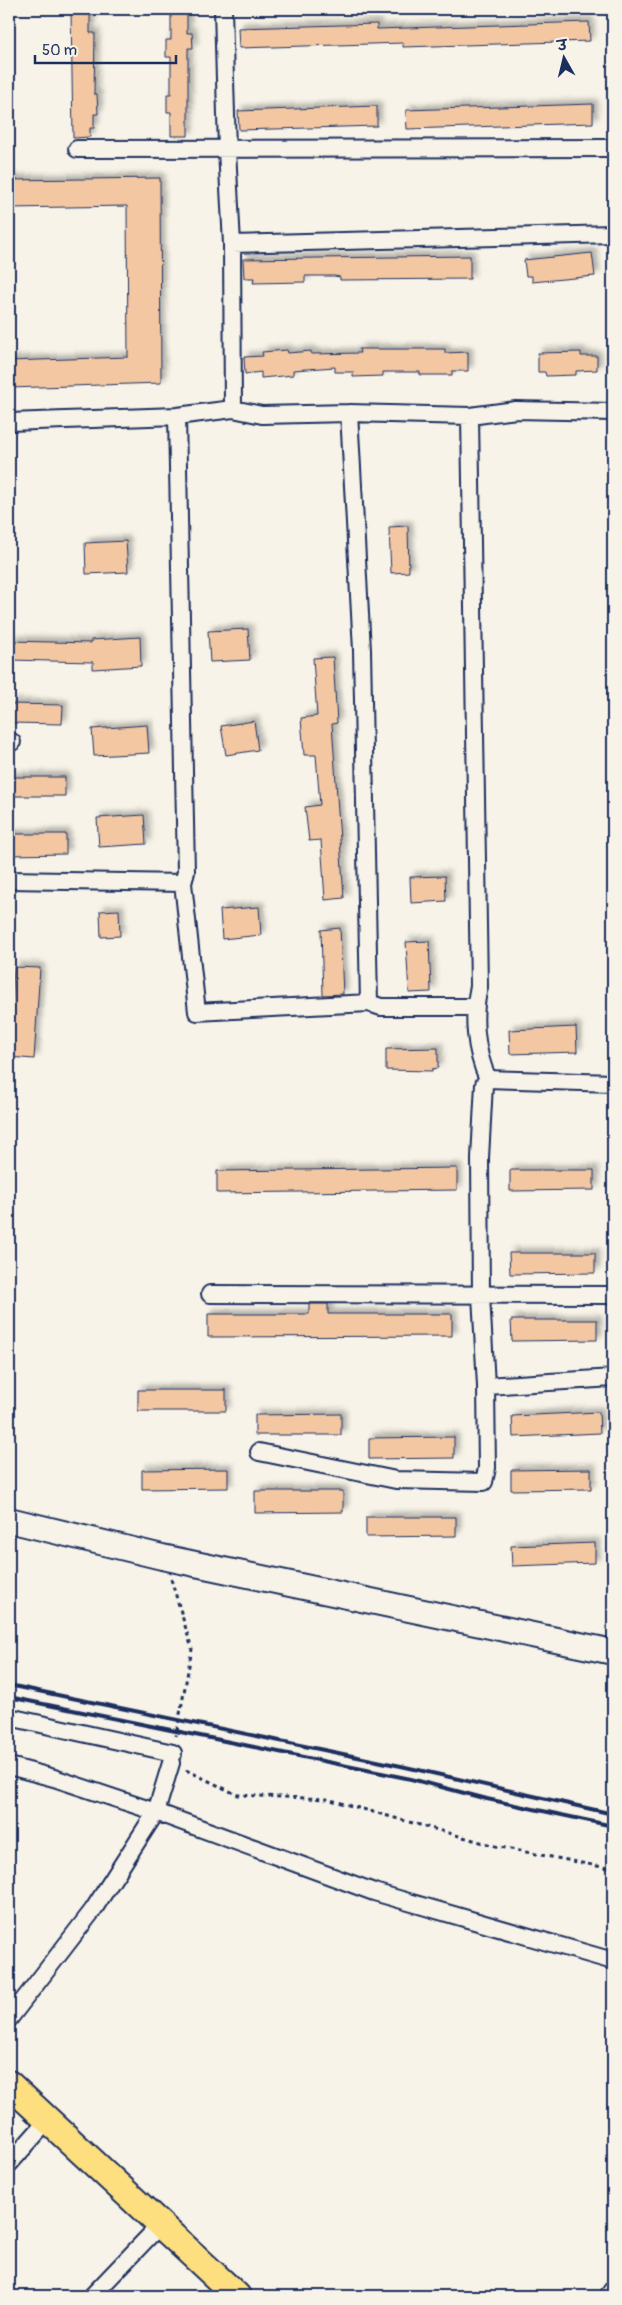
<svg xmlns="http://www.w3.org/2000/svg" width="622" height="2305" font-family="Pangolin,'Playpen Sans Deva',sans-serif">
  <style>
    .building { fill: #f4c7a3; stroke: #1b2f5e; filter: url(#shadow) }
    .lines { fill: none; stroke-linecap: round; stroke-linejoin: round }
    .street-casing { stroke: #1b2f5e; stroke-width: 20 }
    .secondary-casing { stroke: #1b2f5e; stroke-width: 28 }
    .primary-casing { stroke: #1b2f5e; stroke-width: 30 }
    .path { stroke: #1b2f5e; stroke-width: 3; stroke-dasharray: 4 4; stroke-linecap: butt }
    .street { stroke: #f7f3e8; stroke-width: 16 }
    .secondary { stroke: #f7f3e8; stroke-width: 24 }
    .primary { stroke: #fddf80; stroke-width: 26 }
    .rail { stroke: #1b2f5e; stroke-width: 4 }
  </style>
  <defs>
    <filter id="shadow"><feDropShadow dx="4.5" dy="-4.5" stdDeviation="2.5" flood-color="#0004"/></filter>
  </defs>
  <rect width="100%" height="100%" fill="#f7f3e8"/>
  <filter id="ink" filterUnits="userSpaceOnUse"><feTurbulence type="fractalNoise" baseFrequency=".02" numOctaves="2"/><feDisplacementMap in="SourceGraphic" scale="10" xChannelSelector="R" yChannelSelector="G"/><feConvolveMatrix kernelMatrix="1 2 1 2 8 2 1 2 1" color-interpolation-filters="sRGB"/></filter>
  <g filter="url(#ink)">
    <!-- building -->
    <path class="building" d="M71,9H90V33H95L94,94H97L98,114H94V128H90V137L73,138Z
      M171,9H187V33H192L193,48H188V136H171V112H167V94H171V57H166V40H171Z
      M589,22L590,41L403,47V43L239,48L238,28L377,24V29Z
      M593,104V123L407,129L406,110Z
      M377,106V126L239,130L238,111Z
      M160,178L161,383L9,388V361L128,357L127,206L9,208V180Z
      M592,253L595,276L532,282V276H526L524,260Z
      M470,256V279L340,280V277L334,276H305V282L253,283L254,278H244L243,259Z
      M359,349H445V353L468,352V371H452V375H420V372H383V376L353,377V372H335V367L293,370V375L261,378V372L245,374L244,357L263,356L262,352L287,350L288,353L311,351V354L360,353Z
      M581,352V356H597V370L576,371V375L546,376L545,372H538V353Z
      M408,526L409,572L391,573L389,527Z
      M126,541L128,572L86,574L85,543Z
      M248,629L250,660L210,662L208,631Z
      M140,637L141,666L93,669V662L9,660V641L91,643V640Z
      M333,657L337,723L332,724L344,898L325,900L321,840L309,841L305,807L320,805L316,755H304L301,718L317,716L313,658Z
      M9,704L63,705L62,724L9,723Z
      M254,721L258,750L226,755L221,726Z
      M147,725L149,753L94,756L92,729Z
      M9,777H65V796H9Z
      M144,815L146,844L99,847L97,818Z
      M9,834H66V854L9,855Z
      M445,876L446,901L411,903L410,877Z
      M259,907L261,935L222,939L220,910Z
      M119,910L120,936L101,937L100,911Z
      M340,928L343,994L323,995L321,930Z
      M429,941L431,992L409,993L406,942Z
      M14,967L40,968L34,1059L9,1057Z
      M576,1027L577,1052L510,1054L509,1030Z
      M438,1048V1068L432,1069V1071L386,1070V1049Z
      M457,1168V1190L217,1193V1171Z
      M510,1170H594V1190L510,1191Z
      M509,1253H595V1273L510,1274Z
      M309,1304H328V1314H452V1336L208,1337V1314H309Z
      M511,1320H597V1340L512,1341Z
      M138,1390H226V1411H138Z
      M599,1412L600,1433L513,1437L512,1416Z
      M341,1414V1435H255V1415Z
      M454,1437V1458L369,1459V1438Z
      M228,1469V1488L142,1489V1470Z
      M591,1469V1489L511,1490V1470Z
      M255,1491H343V1512L255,1513Z
      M366,1517H456V1536L366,1537Z
      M595,1543V1563L512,1566L511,1546Z"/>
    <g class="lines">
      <defs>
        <path id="street" d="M223,9L227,150L232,244L233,409
          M77,149L613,148
          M232,244L613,234
          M349,413L362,650L369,1003
          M177,416L186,872L183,883L197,1012L369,1003L381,1007H474
          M470,416L479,987C472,1016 475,1051 488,1079
          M9,422L177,416L233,409L262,415L349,413L470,416L516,410L613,412
          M9,742H12
          M9,880L183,883
          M210,1294L613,1295
          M486,1386L613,1378
          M259,1452L396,1480L484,1482L487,1468L486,1386L481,1295L480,1158L484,1084L488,1079L613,1083
          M9,1717L173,1753
          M9,1766L54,1778L156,1812L374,1892L613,1961
          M9,2019L93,1910L156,1812L171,1763
          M9,2164L48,2120
          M92,2296L160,2225
          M608,2296L613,2289"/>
        <path id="secondary" d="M9,1520L162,1557L613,1652"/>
        <path id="primary" d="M9,2084L237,2296"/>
      </defs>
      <!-- street casing -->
      <use href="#street" class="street-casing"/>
      <!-- secondary casing -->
      <use href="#secondary" class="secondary-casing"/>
      <!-- primary casing -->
      <use href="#primary" class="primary-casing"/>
      <!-- path -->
      <path class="path" d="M171,1579L192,1649L176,1736
        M186,1770L238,1795L327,1799L495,1846L613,1869"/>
      <!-- street -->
      <use href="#street" class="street"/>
      <!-- secondary -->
      <use href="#secondary" class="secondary"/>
      <!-- primary -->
      <use href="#primary" class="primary"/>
      <!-- rail -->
      <path class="rail" d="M9,1685L401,1766L613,1814
        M9,1697L411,1779L487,1799L613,1826"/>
    </g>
  </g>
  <!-- margin -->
  <rect width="622" height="2305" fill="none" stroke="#f7f3e8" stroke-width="30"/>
  <rect x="15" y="15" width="592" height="2275" fill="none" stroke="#1b2f5e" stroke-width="2" filter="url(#ink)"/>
  <!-- north arrow -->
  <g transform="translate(564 58) rotate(352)" stroke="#f7f3e8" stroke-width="4" paint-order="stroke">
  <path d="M0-4L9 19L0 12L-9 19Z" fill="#1b2f5e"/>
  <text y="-8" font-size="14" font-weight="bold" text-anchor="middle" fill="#1b2f5e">उ</text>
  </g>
  <!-- scale -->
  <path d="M35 55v8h141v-8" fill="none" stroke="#1b2f5e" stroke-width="2.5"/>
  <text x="42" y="55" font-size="15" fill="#1b2f5e" stroke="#f7f3e8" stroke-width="4" paint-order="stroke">50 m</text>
</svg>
